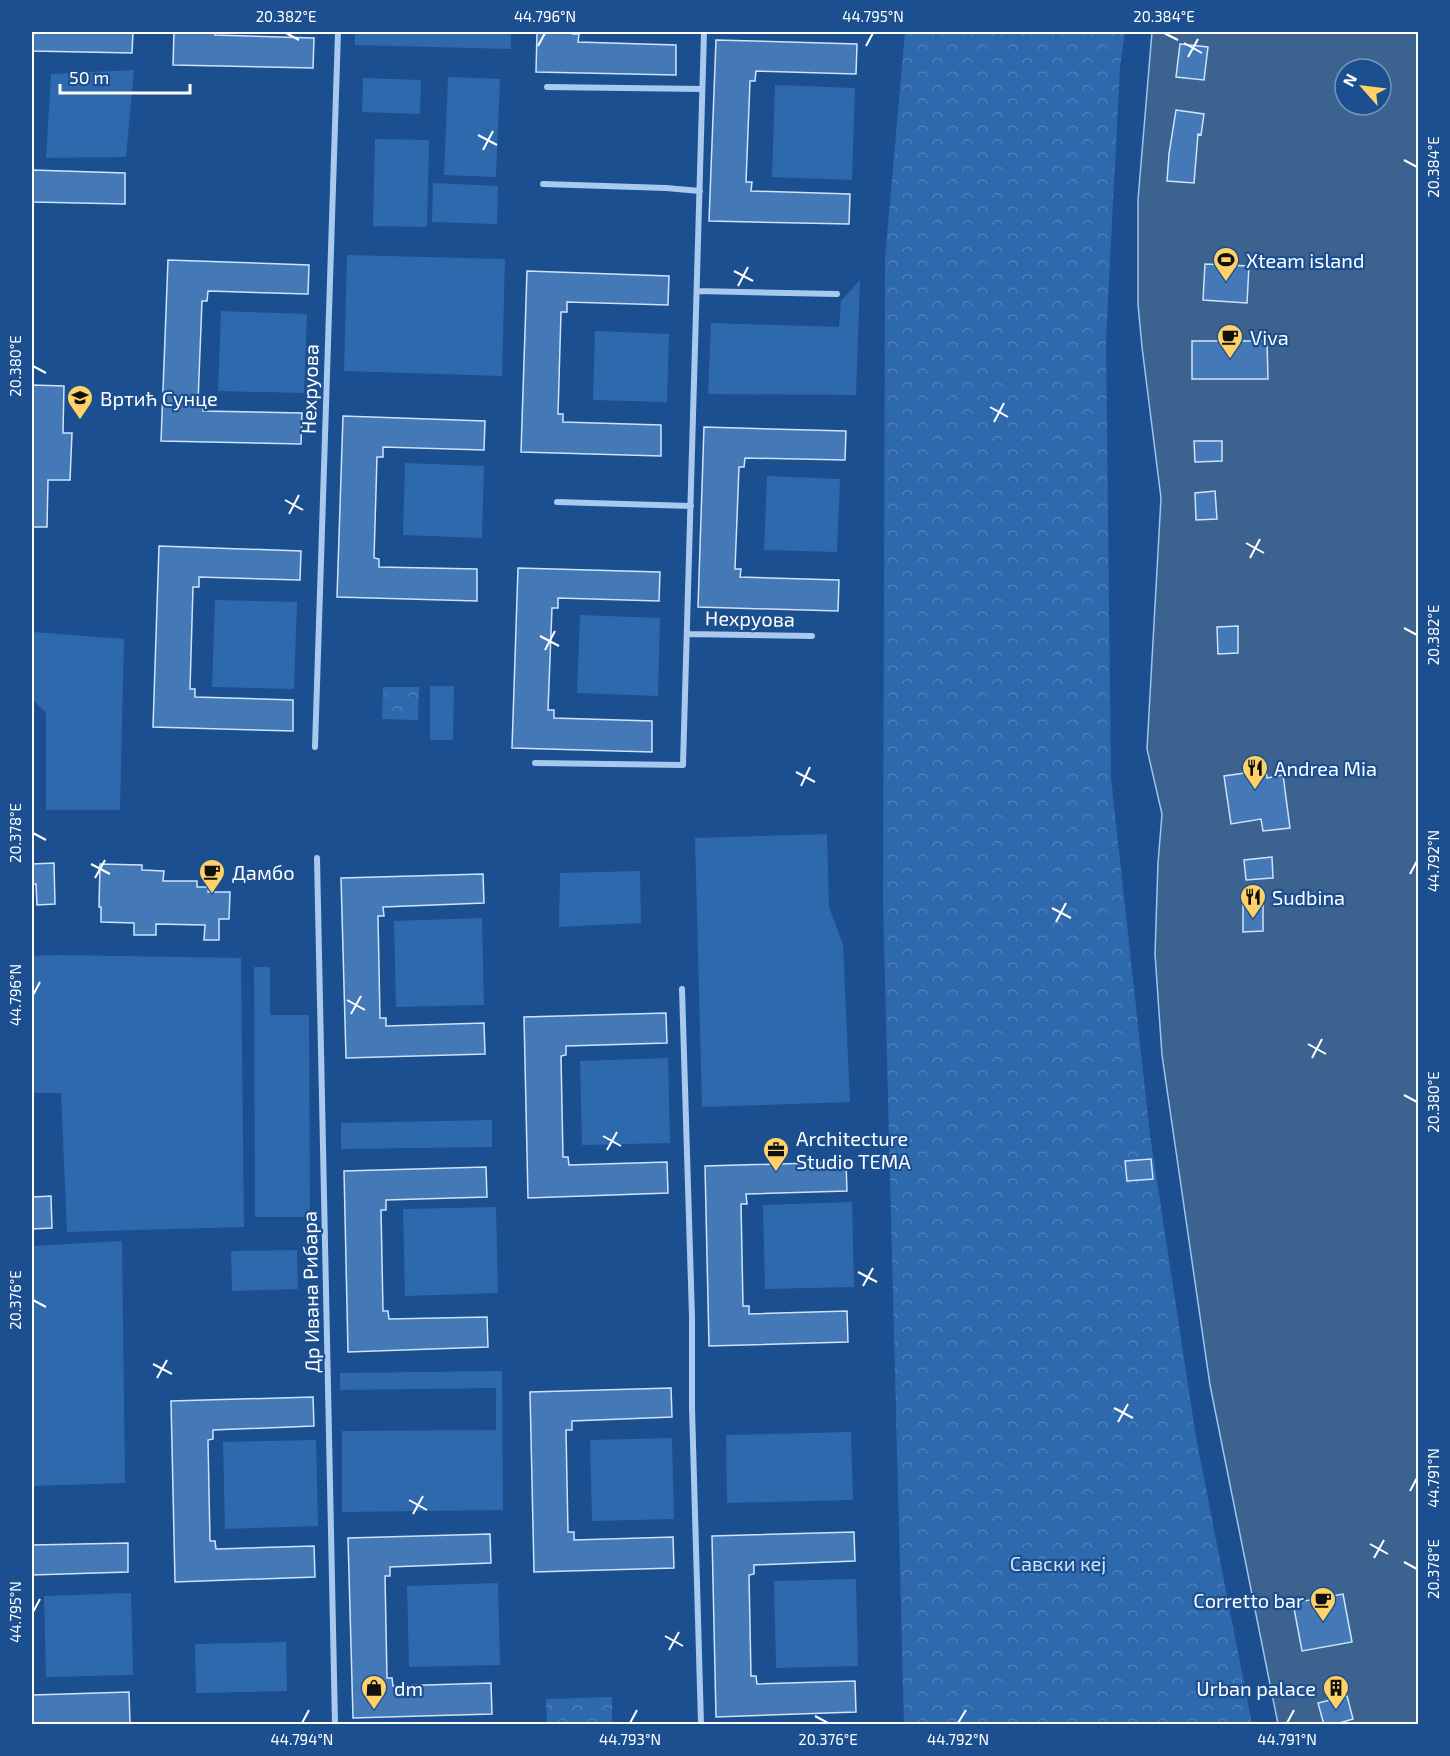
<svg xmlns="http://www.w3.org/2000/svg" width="1450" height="1756" font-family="'Exo 2',sans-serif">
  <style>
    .grass { fill: #2e69ad }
    .park { fill: url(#park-crowns) }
    .water { fill: #3c6290; stroke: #9cc4f0; stroke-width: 1.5; fill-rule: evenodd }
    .building { fill: #4478b7; stroke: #cfe3fa; stroke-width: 1.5 }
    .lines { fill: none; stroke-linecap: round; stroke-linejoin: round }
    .minor { stroke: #a9c9ee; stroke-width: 6 }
    .ticks { fill: none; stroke: #fff; stroke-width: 2 }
    .labels { text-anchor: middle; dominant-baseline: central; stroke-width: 4.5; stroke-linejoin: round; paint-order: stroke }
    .poi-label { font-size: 20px; fill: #fff; stroke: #1b4f8f; text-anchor: start }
    .street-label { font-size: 20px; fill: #fff; stroke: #1b4f8f }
    .park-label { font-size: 20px; fill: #cfe3fa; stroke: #1b4f8f }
    .neatline { fill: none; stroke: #fff; stroke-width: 2 }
    .ticks-label { font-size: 15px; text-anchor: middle; fill: #fff }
  </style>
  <defs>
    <pattern id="park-crowns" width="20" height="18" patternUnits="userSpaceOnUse" patternTransform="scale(1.5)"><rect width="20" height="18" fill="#2e69ad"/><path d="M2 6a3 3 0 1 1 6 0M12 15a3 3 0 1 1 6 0" fill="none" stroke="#4d80b9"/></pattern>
  </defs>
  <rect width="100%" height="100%" fill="#1b4f8f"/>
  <!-- grass -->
  <path class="grass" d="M355,32H511V49L355,45Z
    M134,70L126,157L46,158L51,74Z
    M448,77L500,79L496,177L444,175Z
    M363,78L421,80L420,114L362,112Z
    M775,85L855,88L852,180L772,177Z
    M375,139L429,140L427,227L373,226Z
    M433,183L498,186L497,224L432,222Z
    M347,255L505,259L502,376L344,371Z
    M860,280L856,395L708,394L711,323L839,327L841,301Z
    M221,311L307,314L304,393L218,391Z
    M595,331L669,334L667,402L593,400Z
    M405,463L484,466L482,538L403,535Z
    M767,476L840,479L837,552L764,550Z
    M215,600L297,602L294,689L212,687Z
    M580,615L660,618L658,696L577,693Z
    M32,632L124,639L120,810H46V713L32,699Z
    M430,686H454L453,740H430Z
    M827,834L829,907L843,944L850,1102L702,1107L695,838Z
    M640,871L641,923L559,927L560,873Z
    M482,918L484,1005L396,1007L394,921Z
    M58,955L241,958L244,1227L67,1232L61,1093H32V956Z
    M254,967H270V1015H309L310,1217H255Z
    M668,1058L670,1143L582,1145L580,1061Z
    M492,1120V1147L341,1149V1123Z
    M852,1202L854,1287L765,1289L763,1205Z
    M496,1207L498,1293L405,1296L403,1209Z
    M122,1241L125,1483L32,1486V1246Z
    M297,1250L298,1289L232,1291L231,1251Z
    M502,1371L503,1510L342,1512V1431L496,1430V1388L340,1390V1373Z
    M851,1432L853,1500L727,1503L726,1435Z
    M672,1438L674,1519L592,1521L590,1440Z
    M316,1440L318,1526L225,1529L223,1442Z
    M856,1579L858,1666L776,1668L774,1581Z
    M498,1583L500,1665L409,1667L407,1586Z
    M131,1593L133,1675L46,1677L44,1596Z
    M286,1642L287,1691L196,1693L195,1644Z"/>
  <!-- park -->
  <path class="park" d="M905,32H1125L1120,67L1106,340L1111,778L1150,1135L1196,1437L1252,1724H904L883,903L885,258Z
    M383,687H419L418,720L382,719Z
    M612,1697V1724H547L546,1699Z"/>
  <!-- water -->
  <path class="water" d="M1152,32H1418V1724H1278L1210,1385L1162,1055L1155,954L1158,863L1162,814L1147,749L1161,498L1142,347L1138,304V200ZM1345,69H1381V105H1345Z"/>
  <!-- building -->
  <path class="building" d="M32,32H133L132,53L32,51Z
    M174,32H215V35L314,38L313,68L173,65Z
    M537,32H573V34H579L578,42L676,45V75L536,72Z
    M716,40L857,44L856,74L756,71L755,81H750L746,182H752L751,191L850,194L849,224L709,221Z
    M1180,44L1208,47L1204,80L1176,77Z
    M1176,110L1204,114L1201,135L1198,134L1194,183L1167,181L1169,154Z
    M32,170L125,173V204L32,202Z
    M168,260L309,265L308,294L208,291L207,301H202L198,402L204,403L203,411L302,413L301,444L161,441Z
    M1205,264L1249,266L1247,303L1203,300Z
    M527,271L669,276L668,305L567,302V312H561L558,414H563V422L661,425V456L521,452Z
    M1192,341H1267L1268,379H1192Z
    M32,385L64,386L63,433H72L70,480H48L47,527H32Z
    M343,416L485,421L484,450L383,447V457H377L374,558L379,559V567L477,569V601L337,597Z
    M704,427L846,431L845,460L745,458L744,467H739L735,569H741L740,577L839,580L838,611L698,607Z
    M1194,441H1222V461L1195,462Z
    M1215,491L1217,519L1196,520L1195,493Z
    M159,546L301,551L300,580L199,577V587H193L190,689H195V697L293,700V731L153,727Z
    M518,568L660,572L659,601L558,598V608H552L548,710H554V718L652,721V752L512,748Z
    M1238,626V653L1218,654L1217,627Z
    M1266,770L1267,778L1283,775L1290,828L1263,831L1261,819L1231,824L1224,776Z
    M1272,857L1273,878L1246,880L1244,860Z
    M54,863L55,904L37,905L36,884H32V864Z
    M100,864L142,865V870L164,871L163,881H197V887H209L208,892H230L229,919H219V940H204L205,925L156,924V935H134V923L101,922V907H99Z
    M483,874L484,903L383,907L384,916H378L380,1018H386V1026L484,1023L485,1054L346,1058L341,878Z
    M1243,904H1263V931L1243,932Z
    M666,1013L667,1043L566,1046V1055L561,1056L563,1157H568L569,1165L667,1162L668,1193L528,1198L524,1017Z
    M1151,1159L1153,1179L1127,1181L1125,1161Z
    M846,1162L847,1191L746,1194L747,1204H741L743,1306H749V1314L847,1311L848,1342L709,1346L705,1166Z
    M486,1167L487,1197L386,1200V1210H381L383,1311H388L389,1319L487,1317L488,1347L348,1352L344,1171Z
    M51,1196L52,1228L32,1229V1197Z
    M671,1388L672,1417L572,1421V1430H566L568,1532H574V1540L673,1537L674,1568L534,1572L530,1392Z
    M313,1397L314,1426L213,1430V1439L208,1440L210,1541H215L216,1549L314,1546L315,1577L175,1582L171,1401Z
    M854,1532L855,1561L754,1565V1574L749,1575L751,1676H756L757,1684L855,1681L856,1712L716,1717L712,1536Z
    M490,1534L491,1563L390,1567V1576H385L387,1678H392L393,1686L491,1683L492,1714L353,1718L348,1538Z
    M128,1543V1572L32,1575V1545Z
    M1343,1594L1352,1642L1302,1651L1293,1603Z
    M129,1692L130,1723L32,1725V1695Z
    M1347,1696L1353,1719L1333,1725H1324L1318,1703Z"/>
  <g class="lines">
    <!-- minor -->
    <path class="minor" d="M547,87L702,89
      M543,184L666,188L700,191
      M697,291L837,294
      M557,502L691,506
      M687,634L812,636
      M315,747L338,32
      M535,763L683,765L704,32
      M317,858L335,1724
      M682,989L692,1317V1408L701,1724"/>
  </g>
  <!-- ticks -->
  <path class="ticks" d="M286,33L299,40M1164,33L1178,40M1184,43L1202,53M538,46L545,33M866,46L873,33M1188,57L1198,39M478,135L497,145M483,150L493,131M1404,160L1417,167M734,271L753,281M738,286L748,267M33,366L46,373M990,407L1008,417M994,422L1004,403M285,500L303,510M289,514L299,495M1246,543L1264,553M1250,558L1260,539M1404,628L1417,635M540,636L559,646M545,650L555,631M796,772L815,782M801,786L810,767M33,833L46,840M91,864L110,874M1410,874L1417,861M95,878L105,860M1052,908L1071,918M1056,922L1066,903M33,995L40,982M347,1000L365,1010M351,1014L361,996M1308,1044L1326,1054M1312,1058L1322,1039M1404,1095L1417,1102M603,1136L621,1146M607,1150L617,1132M858,1272L877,1282M863,1286L873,1268M33,1300L46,1307M153,1364L172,1374M157,1378L167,1360M1114,1408L1133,1418M1118,1422L1128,1404M1410,1491L1417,1478M409,1500L427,1510M413,1514L423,1496M1370,1544L1388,1554M1374,1558L1384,1540M1404,1562L1417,1569M33,1612L40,1599M665,1636L683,1646M669,1650L679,1632M815,1716L828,1723M302,1723L309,1710M630,1723L637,1710M958,1723L966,1710M1287,1723L1294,1710"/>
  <!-- icons -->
  <defs>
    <symbol id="stadium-pin" viewBox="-11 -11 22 30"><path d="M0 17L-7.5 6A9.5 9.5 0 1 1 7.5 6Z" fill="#ffd166" stroke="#1b4f8f"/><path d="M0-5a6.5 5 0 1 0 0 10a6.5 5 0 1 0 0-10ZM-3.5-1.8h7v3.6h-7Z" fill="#111"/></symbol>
    <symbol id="cafe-pin" viewBox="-11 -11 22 30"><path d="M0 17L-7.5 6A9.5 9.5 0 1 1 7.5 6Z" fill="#ffd166" stroke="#1b4f8f"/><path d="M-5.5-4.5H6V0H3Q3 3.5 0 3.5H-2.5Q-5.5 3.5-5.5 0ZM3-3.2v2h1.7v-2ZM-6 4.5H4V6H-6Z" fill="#111"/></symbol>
    <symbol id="school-pin" viewBox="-11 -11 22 30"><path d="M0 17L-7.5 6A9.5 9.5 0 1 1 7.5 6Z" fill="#ffd166" stroke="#1b4f8f"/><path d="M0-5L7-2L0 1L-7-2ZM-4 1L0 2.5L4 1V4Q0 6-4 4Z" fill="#111"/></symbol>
    <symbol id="restaurant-pin" viewBox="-11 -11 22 30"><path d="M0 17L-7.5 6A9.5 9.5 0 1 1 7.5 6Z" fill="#ffd166" stroke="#1b4f8f"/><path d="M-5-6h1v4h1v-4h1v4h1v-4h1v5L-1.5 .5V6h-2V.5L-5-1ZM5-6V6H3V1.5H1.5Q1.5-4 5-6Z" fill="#111"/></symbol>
    <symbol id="office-pin" viewBox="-11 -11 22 30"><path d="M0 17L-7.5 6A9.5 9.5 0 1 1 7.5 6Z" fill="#ffd166" stroke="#1b4f8f"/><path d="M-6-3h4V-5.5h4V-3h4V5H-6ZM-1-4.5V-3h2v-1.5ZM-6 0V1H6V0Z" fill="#111"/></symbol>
    <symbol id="shop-pin" viewBox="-11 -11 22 30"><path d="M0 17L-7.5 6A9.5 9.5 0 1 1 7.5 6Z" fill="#ffd166" stroke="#1b4f8f"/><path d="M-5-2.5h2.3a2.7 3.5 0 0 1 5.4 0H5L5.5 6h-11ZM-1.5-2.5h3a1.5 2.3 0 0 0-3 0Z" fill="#111"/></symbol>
    <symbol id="building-pin" viewBox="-11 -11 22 30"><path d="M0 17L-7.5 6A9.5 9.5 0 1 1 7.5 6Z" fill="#ffd166" stroke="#1b4f8f"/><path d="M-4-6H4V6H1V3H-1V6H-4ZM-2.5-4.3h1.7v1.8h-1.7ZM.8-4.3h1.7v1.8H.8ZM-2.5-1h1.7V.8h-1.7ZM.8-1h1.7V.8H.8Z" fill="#111"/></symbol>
  </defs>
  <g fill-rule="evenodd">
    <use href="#stadium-pin" x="1211" y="245" width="30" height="40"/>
    <use href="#cafe-pin" x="1215" y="322" width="30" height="40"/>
    <use href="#school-pin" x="65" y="383" width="30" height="40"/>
    <use href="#restaurant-pin" x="1240" y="753" width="30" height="40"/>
    <use href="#cafe-pin" x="197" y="857" width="30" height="40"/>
    <use href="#restaurant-pin" x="1238" y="882" width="30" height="40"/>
    <use href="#office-pin" x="761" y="1135" width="30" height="40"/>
    <use href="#cafe-pin" x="1308" y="1585" width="30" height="40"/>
    <use href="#shop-pin" x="359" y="1673" width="30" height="40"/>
    <use href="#building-pin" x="1321" y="1673" width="30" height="40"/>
  </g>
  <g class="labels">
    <!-- poi labels -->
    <g class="poi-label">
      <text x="1246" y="260">Xteam island</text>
      <text x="1250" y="337">Viva</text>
      <text x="100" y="398">Вртић Сунце</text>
      <text x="1274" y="768">Andrea Mia</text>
      <text x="232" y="872">Дамбо</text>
      <text x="1272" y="897">Sudbina</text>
      <text x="796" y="1138">Architecture<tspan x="796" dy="23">Studio TEMA</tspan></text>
      <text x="1304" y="1600" text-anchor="end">Corretto bar</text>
      <text x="394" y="1688">dm</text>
      <text x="1316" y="1688" text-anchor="end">Urban palace</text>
    </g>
    <!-- street labels -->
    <g class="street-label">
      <text transform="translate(309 389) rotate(-88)">Нехруова</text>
      <text transform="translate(750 618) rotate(1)">Нехруова</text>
      <text transform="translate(310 1292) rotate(-91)">Др Ивана Рибара</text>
    </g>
    <!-- park labels -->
    <g class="park-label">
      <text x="1058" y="1563">Савски кеј</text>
    </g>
  </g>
  <!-- border -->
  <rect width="1450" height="1756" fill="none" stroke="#1b4f8f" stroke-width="66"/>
  <!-- north arrow -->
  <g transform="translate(1363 87) rotate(298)"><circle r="28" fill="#1b4f8f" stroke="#7695bc" stroke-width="1.5"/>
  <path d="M0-4.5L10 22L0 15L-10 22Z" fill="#ffd166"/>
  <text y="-9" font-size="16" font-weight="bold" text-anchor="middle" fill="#ffffff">N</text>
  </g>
  <!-- scale -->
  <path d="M60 84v9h130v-9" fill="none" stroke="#ffffff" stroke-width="3"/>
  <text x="69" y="84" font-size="18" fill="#ffffff" stroke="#1b4f8f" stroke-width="4.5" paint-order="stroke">50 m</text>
  <rect x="33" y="33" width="1384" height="1690" class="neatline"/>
  <g class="ticks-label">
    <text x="286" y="22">20.382°E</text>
    <text x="545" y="22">44.796°N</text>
    <text x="873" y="22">44.795°N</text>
    <text x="1164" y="22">20.384°E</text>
    <text transform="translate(1434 167) rotate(-90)" y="5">20.384°E</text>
    <text transform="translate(16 366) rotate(-90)" y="5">20.380°E</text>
    <text transform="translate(1434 635) rotate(-90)" y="5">20.382°E</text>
    <text transform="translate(16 833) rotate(-90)" y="5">20.378°E</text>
    <text transform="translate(1434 861) rotate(-90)" y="5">44.792°N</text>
    <text transform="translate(16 995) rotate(-90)" y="5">44.796°N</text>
    <text transform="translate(1434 1102) rotate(-90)" y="5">20.380°E</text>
    <text transform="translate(16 1300) rotate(-90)" y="5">20.376°E</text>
    <text transform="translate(1434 1478) rotate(-90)" y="5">44.791°N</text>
    <text transform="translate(1434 1569) rotate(-90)" y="5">20.378°E</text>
    <text transform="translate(16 1612) rotate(-90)" y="5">44.795°N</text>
    <text x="302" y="1745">44.794°N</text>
    <text x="630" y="1745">44.793°N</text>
    <text x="828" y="1745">20.376°E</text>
    <text x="958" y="1745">44.792°N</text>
    <text x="1287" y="1745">44.791°N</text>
  </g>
</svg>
